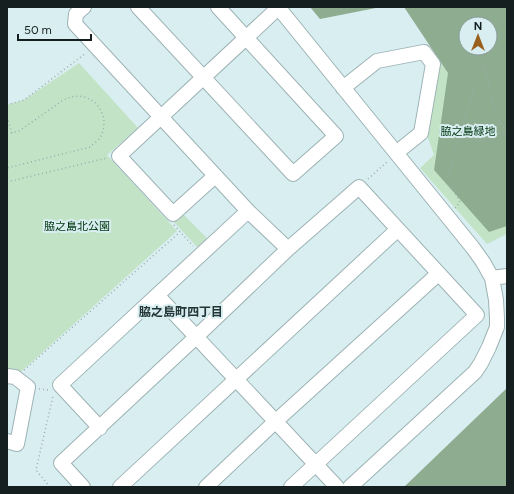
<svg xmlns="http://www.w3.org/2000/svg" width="514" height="494" font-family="Figtree,'Noto Sans JP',sans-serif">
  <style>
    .green { fill: #c3e3c6 }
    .forest { fill: #8eac90; fill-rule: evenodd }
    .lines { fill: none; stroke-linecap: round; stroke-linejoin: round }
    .minor-casing { stroke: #9db2b4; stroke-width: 16 }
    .path { stroke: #9badae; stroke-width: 1.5; stroke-dasharray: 1 3; stroke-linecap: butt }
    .minor { stroke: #fff; stroke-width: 14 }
    .labels { text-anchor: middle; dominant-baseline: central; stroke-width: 4; stroke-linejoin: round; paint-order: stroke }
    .park-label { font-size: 11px; fill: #01340e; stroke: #d8eef0 }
    .neighbourhood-label { font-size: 12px; font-weight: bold; fill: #233536; stroke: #d8eef0 }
  </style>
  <rect width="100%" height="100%" fill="#d8eef0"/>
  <!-- green -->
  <path class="green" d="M507,45V234L487,244L420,168L434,155L427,135L438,63L466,48H490Z
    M79,63L138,128L107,155L177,231L15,377L7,376V105L24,100Z
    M181,212L208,239L199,249L172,220Z"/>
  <!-- forest -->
  <path class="forest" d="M310,7H381L320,19Z
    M404,7H507V226L489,232L434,170L448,73ZM466,24H490V48H466Z
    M507,388V487H404Z"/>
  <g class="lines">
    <defs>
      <path id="minor" d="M84,7L76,14L75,24L248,211L288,249
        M138,7L293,174L336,136L218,7
        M278,7L473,248L483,262L492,278L496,300L497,318V327L489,347L481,363L475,372L350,487
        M343,88L377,61L424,52L433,64L421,133L396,153
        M215,176L173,214L119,156L278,8
        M492,278L507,276
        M157,295L337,487
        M7,376L15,377L28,387L17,444L7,441
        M100,428L60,385L248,211
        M83,487L61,463L196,337L288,249L359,187L477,315L291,487
        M120,487L397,230
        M206,487L276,421L438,274"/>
    </defs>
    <!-- minor casing -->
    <use href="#minor" class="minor-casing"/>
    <!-- path -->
    <path class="path" d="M7,105L24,100L86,53
      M7,117L12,133
      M462,126L481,141L507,131
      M7,134L19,131L62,101C88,85 114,112 100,138C98,141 93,144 90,147L7,168
      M368,179L388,161
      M7,182L107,158
      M455,208L460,202L447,178L478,72L484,65L496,116L507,132
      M174,225L193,246
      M24,370L180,232
      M39,389L49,390
      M50,487L36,470L53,396"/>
    <!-- minor -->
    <use href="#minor" class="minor"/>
  </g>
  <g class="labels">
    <!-- park labels -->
    <g class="park-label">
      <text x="468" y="131">脇之島緑地</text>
      <text x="77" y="226">脇之島北公園</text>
    </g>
    <!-- neighbourhood labels -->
    <g class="neighbourhood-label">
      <text x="181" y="312">脇之島町四丁目</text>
    </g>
  </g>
  <!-- border -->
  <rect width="514" height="494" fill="none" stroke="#161f1f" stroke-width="16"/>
  <!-- north arrow -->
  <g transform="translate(478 36)"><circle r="19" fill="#d8eef0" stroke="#8a9b9c"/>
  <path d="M0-3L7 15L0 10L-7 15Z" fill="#9a611e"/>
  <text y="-6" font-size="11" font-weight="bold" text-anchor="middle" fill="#161f1f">N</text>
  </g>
  <!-- scale -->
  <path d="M18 34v6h73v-6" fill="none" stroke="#161f1f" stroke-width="2"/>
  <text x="24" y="34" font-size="12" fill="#161f1f" stroke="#d8eef0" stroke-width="3" paint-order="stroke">50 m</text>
</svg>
